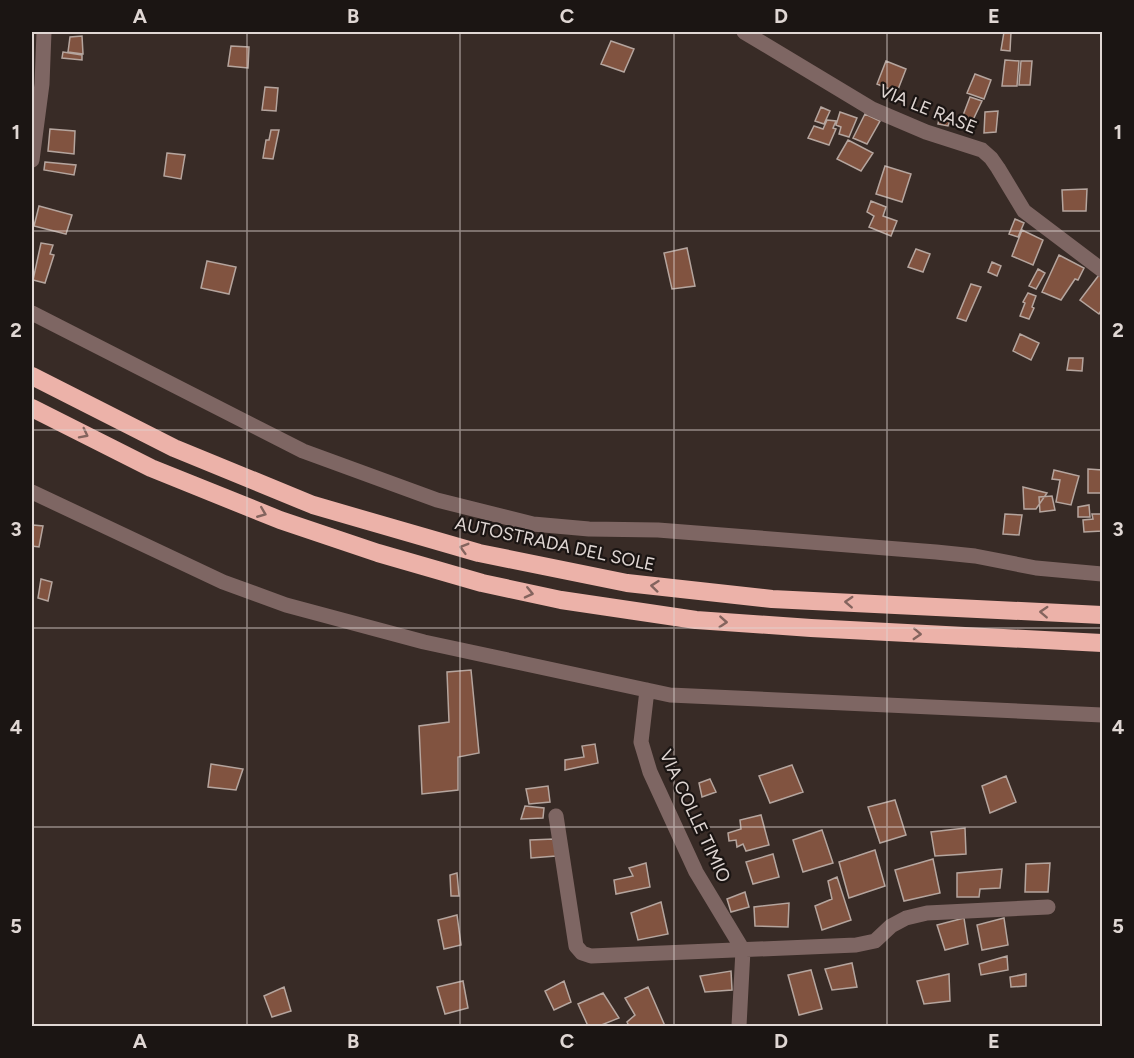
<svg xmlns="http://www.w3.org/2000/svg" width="1134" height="1058" font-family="Figtree,sans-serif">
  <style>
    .building { fill: #815340; stroke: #b5a59e; stroke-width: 1.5 }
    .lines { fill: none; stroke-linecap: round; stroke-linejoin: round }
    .minor { stroke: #7e6663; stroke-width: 15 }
    .highway { stroke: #ecb2a9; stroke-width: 18 }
    .oneway { stroke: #84645e }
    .grid { fill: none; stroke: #e0d7d4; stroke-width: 1.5; stroke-opacity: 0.55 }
    .labels { text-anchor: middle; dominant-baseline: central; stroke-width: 4.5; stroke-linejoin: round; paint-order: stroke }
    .street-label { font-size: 18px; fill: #e0d7d4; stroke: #1b1513 }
    .neatline { fill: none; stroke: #e0d7d4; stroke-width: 2 }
    .grid-label { font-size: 20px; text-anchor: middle; font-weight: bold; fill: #e0d7d4 }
  </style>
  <rect width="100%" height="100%" fill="#382b26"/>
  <!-- building -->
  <path class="building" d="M1004,32H1011L1010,51L1001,50Z
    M82,36L83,54L68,52L70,37Z
    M611,41L634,49L624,72L601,64Z
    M231,46L249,47L248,68L228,66Z
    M63,52L82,55V60L62,58Z
    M1005,60L1019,61L1017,86H1002Z
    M886,61L906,69L897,92L877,84Z
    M1021,61H1032L1030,85H1019Z
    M975,74L991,80L984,99L967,93Z
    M265,87L278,88L276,111L262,110Z
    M970,97L982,101L972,122L962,118Z
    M821,107L830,111L824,124L815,121Z
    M998,111L996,132L984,133L985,112Z
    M840,112L857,118L849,137L839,134L841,127L836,125Z
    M865,114L880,121L867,144L853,138Z
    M940,114L951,117L948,126L938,124Z
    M827,120L836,121L833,128L836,129L829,145L808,138L814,126L823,129Z
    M50,129L75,131L74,154L48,151Z
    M271,130H279L273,159L263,158L266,140H269Z
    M848,140L873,153L861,171L837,159Z
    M167,153L185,155L181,179L164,176Z
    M45,162L76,165L74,175L44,170Z
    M885,166L911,174L902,202L876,194Z
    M1087,189L1086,211H1063L1062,190Z
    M871,201L886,207L883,216L897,221L891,236L869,227L874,216L867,212Z
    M39,206L72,215L66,234L34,226Z
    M1015,219L1024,223L1018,237L1009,234Z
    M1022,230L1043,240L1033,265L1012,256Z
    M41,243L53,245L50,254L54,255L45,283L33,280Z
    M687,248L695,286L672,289L664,253Z
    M916,249L930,254L923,272L908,267Z
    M1059,255L1084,268L1078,280L1075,279L1061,300L1042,292Z
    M207,261L236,267L229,294L201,288Z
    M992,262L1001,266L997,276L988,272Z
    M1038,269L1045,273L1036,289L1029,286Z
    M1099,275L1102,278V309L1099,314L1080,300Z
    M971,284L981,287L966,321L957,318Z
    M1028,293L1036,296L1032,307L1034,308L1029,319L1020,316L1025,303L1023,302Z
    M1020,334L1039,343L1031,360L1013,351Z
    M1069,358H1083L1082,371L1067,370Z
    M1088,469L1102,470V493H1088Z
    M1054,470L1079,476L1071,505L1056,502L1060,480L1052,479Z
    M1023,487L1047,493L1036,509H1024Z
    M1052,496L1055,510L1040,512L1039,497Z
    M1089,505L1090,517H1078V507Z
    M1005,514L1022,515L1019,535L1003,534Z
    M1092,514H1102V531L1084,532L1083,520L1093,519Z
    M33,525L43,526L39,547L32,546Z
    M41,579L52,582L48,601L38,598Z
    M471,670L479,753L458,757V790L422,794L419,726L449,722L447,672Z
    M595,744L598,763L565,770V760L584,757L582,746Z
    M211,764L243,769L236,790L208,787Z
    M792,765L803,792L770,803L759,776Z
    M1006,776L1016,802L990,813L982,786Z
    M710,779L716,792L702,797L699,783Z
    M548,786L550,802L529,804L526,789Z
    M895,800L906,835L880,843L868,807Z
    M525,806L544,808L543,818L521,819Z
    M761,815L769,845L746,851L743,844L737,847L736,840L729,841L728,833L741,829L740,820Z
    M965,828L966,854L935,856L931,832Z
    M822,830L833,863L803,872L793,840Z
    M554,839L556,856L531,858L530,840Z
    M875,850L885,886L849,898L839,862Z
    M773,854L779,877L753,884L746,862Z
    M933,859L940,893L904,901L895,870Z
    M646,863L650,887L616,894L614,880L633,876L629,868Z
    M1050,863L1048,892H1025L1026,864Z
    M1002,869L1000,888L980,889L979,897H957V873Z
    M457,873L459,896H451L450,875Z
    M837,877L851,920L822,930L815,906L832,899L828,881Z
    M745,892L749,907L731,912L727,899Z
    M661,902L668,934L638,940L631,913Z
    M789,903L788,927L755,926L754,907Z
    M457,915L461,945L444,949L438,920Z
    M964,918L968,944L945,950L937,925Z
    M1004,918L1008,945L982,950L977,925Z
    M1007,956L1008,970L981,975L979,964Z
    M852,963L857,987L832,990L825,969Z
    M811,970L822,1009L799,1015L788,975Z
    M731,971L732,990L705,992L700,976Z
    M949,974L950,1001L924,1004L917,981Z
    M1026,974V986L1011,987L1010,977Z
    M463,981L468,1008L445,1014L437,987Z
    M564,981L571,1002L554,1010L545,991Z
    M284,987L291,1011L272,1017L264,996Z
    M648,987L665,1026H629L627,1022L635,1015L625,998Z
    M603,993L619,1018L599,1026H588L578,1004Z"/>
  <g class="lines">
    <!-- minor -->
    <path class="minor" d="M744,32L872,109L926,132L982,150L991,158L998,168L1024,211L1102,270
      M32,160L42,84L44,32
      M32,313L303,451L437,500L533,524L589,529L658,530L936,552L975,556L1036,568L1102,574
      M32,492L223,582L286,605L424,642L642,689L670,695L1102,715
      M647,690L641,742L650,772L696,872L743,950L739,1026
      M556,816L576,946L582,953L591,956L856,945L875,941L891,926L906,918L927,913L1048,907"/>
    <!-- highway -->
    <path class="highway" d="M32,376L174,448L313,505L479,553L627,583L772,599L1102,615
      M32,408L151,468L280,520L378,553L482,583L561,600L696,620L811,628L1102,643"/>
  </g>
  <!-- one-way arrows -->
  <defs><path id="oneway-chevron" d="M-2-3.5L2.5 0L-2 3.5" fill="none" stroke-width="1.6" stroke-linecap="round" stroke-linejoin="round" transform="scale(1.5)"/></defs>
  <g class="oneway">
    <use href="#oneway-chevron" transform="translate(84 434) rotate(27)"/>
    <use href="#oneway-chevron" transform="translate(262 513) rotate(22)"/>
    <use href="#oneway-chevron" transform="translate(464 548) rotate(-164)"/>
    <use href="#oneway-chevron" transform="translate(655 586) rotate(-174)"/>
    <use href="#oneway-chevron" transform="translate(529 593) rotate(13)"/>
    <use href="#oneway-chevron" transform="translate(849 602) rotate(-177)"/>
    <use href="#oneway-chevron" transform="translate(1044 612) rotate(-177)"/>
    <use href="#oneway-chevron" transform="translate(723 622) rotate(4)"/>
    <use href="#oneway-chevron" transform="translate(917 634) rotate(3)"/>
  </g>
  <!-- grid -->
  <path class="grid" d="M247,32V1026M460,32V1026M674,32V1026M887,32V1026M32,231H1102M32,430H1102M32,628H1102M32,827H1102"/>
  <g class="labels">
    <!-- street labels -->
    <g class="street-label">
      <text transform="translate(928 109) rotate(22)">VIA LE RASE</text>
      <text transform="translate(555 544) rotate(12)">AUTOSTRADA DEL SOLE</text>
      <text transform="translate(695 816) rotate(65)">VIA COLLE TIMIO</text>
    </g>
  </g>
  <!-- border -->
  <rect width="1134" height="1058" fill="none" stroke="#1b1513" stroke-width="66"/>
  <rect x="33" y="33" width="1068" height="992" class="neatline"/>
  <g class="grid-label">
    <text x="140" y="23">A</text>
    <text x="353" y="23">B</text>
    <text x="567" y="23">C</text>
    <text x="781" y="23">D</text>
    <text x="994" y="23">E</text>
    <text x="16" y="139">1</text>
    <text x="1118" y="139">1</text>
    <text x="16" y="337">2</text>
    <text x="1118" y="337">2</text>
    <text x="16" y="536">3</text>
    <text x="1118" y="536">3</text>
    <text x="16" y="734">4</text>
    <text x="1118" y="734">4</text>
    <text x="16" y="933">5</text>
    <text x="1118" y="933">5</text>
    <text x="140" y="1048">A</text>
    <text x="353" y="1048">B</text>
    <text x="567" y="1048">C</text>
    <text x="781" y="1048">D</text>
    <text x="994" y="1048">E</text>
  </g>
</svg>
